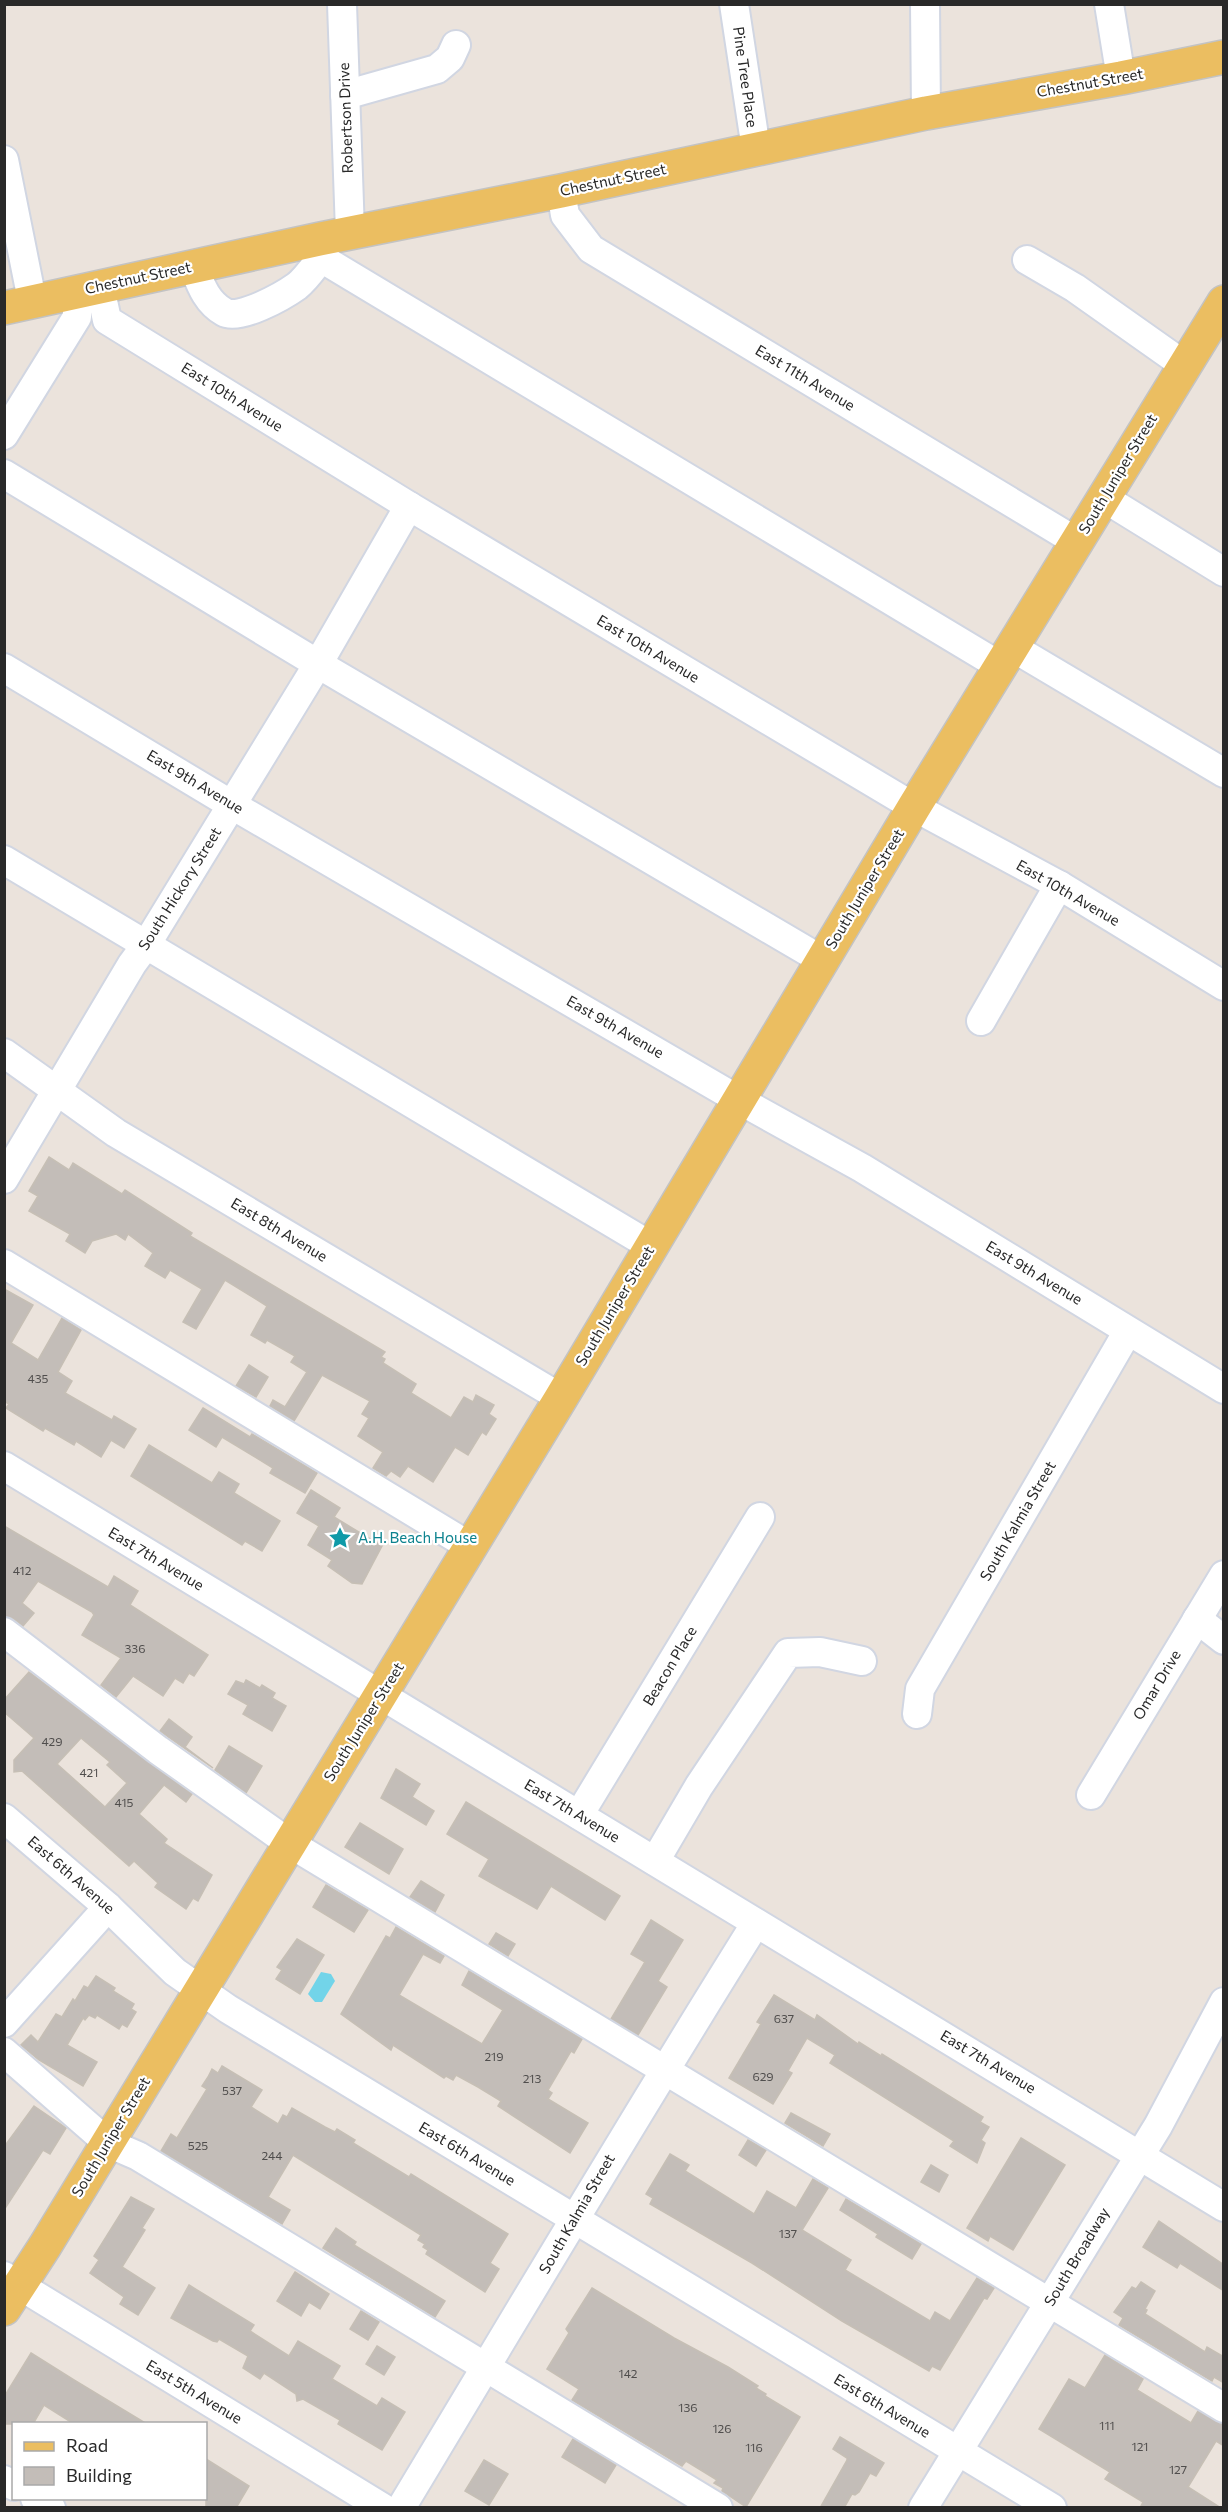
<svg xmlns="http://www.w3.org/2000/svg" width="1228" height="2512" viewBox="0 0 1228 2512" font-family="Commissioner,sans-serif">
  <rect width="100%" height="100%" fill="#ebe3dc"/>
  <path fill="#72d4e9" d="M321 1972 331 1974 335 1981 322 2002H315L308 1994Z"/>
  <g fill="#c3bdb8" stroke="#c6bfb5" stroke-width="1.5" fill-rule="evenodd">
    <path d="M49 1157 69 1170 73 1163 122 1194 125 1190 192 1233 190 1236 385 1352 381 1357 385 1359 383 1363 416 1384 411 1393 451 1418 464 1397 473 1402 476 1395 494 1405 489 1414 496 1419 486 1435 482 1432 468 1455 455 1447 433 1482 408 1466 400 1477 391 1471 386 1476 373 1468 383 1452 358 1436 369 1418 362 1414 370 1401 322 1375 294 1421 270 1406 273 1400 285 1407 307 1372 291 1362 295 1356 267 1340 265 1343 251 1335 267 1306 225 1280 196 1329 183 1322 202 1289 170 1270 165 1278 145 1266 153 1253 128 1234 125 1240 116 1234 92 1241 85 1253 66 1241 70 1234 29 1211 38 1196 29 1191Z"/>
    <path d="M4 1289 33 1305 11 1343 38 1360 62 1318 81 1330 58 1372 72 1381 65 1393 112 1420 114 1416 136 1429 124 1448 111 1440 101 1457 76 1441 74 1445 45 1428 43 1431 6 1408 9 1404 4 1401Z"/>
    <path d="M249 1365 268 1377 256 1397 236 1386Z"/>
    <path d="M203 1408 250 1437 252 1434 317 1473 305 1493 270 1473 273 1468 222 1437 216 1447 189 1430Z"/>
    <path d="M149 1445 212 1483 219 1472 239 1484 234 1493 280 1521 262 1551 245 1541 242 1545 131 1476Z"/>
    <path d="M311 1490 340 1508 334 1517 382 1546 362 1584 352 1583 328 1566 332 1560 308 1545 319 1526 297 1513Z"/>
    <path d="M4 1526 108 1587 114 1576 138 1591 130 1605 208 1655 194 1676 189 1673 183 1683 175 1678 163 1696 133 1676 116 1697 101 1685 121 1658 82 1635 94 1615 92 1612 38 1581 22 1603 34 1613 23 1626 14 1619 4 1616Z"/>
    <path d="M29 1672 192 1794 186 1802 164 1785 139 1814 167 1839 164 1843 212 1875 198 1901 193 1898 186 1909 155 1887 158 1883 134 1861 129 1866 22 1771 14 1772V1760L34 1738 4 1712V1700ZM81 1738 110 1762 107 1765 127 1783 105 1807 57 1764Z"/>
    <path d="M246 1680 260 1688 262 1685 275 1693 272 1698 286 1706 272 1731 243 1714 248 1705 228 1694 236 1681 244 1684Z"/>
    <path d="M169 1719 192 1737 185 1747 213 1768 160 1731Z"/>
    <path d="M229 1746 262 1766 246 1793 215 1770Z"/>
    <path d="M396 1769 420 1784 412 1797 434 1811 426 1825 381 1798Z"/>
    <path d="M466 1802 620 1896 605 1920 551 1886 537 1909 479 1876 489 1859 447 1834Z"/>
    <path d="M360 1823 403 1849 389 1874 345 1847Z"/>
    <path d="M421 1881 444 1895 435 1912 410 1897Z"/>
    <path d="M326 1885 368 1910 354 1932 313 1907Z"/>
    <path d="M651 1920 683 1940 658 1981 667 1987 638 2035 611 2019 645 1962 631 1954Z"/>
    <path d="M396 1927 444 1956 440 1963 423 1954 399 1995 482 2044 503 2010 462 1985 469 1971 582 2039 574 2053 571 2051 548 2090 552 2093 548 2099 588 2123 570 2153 498 2106 501 2101 478 2087 456 2075 453 2080 446 2076 444 2078 393 2045 391 2050 341 2014 386 1936 390 1938Z"/>
    <path d="M496 1933 515 1944 508 1956 489 1944Z"/>
    <path d="M297 1939 324 1955 300 1994 276 1979 282 1970 277 1967Z"/>
    <path d="M96 1976 115 1988 113 1991 134 2004 131 2009 136 2012 127 2027 122 2024 119 2029 97 2015 95 2018 89 2015 85 2020 83 2018 67 2045 97 2062 83 2086 39 2060 21 2045 31 2035 38 2042 56 2014 62 2017 73 1999 75 2001 84 1986 88 1988Z"/>
    <path d="M774 1995 815 2020 817 2015 858 2044 859 2042 881 2056 882 2054 983 2117 980 2122 989 2127 981 2140 985 2143 977 2163 950 2146 954 2141 830 2063 835 2055 807 2038 788 2071 792 2073 773 2104 729 2078 761 2024 757 2022Z"/>
    <path d="M222 2066 262 2090 251 2107 278 2124 283 2115 287 2117 292 2108 325 2127 335 2132 337 2129 355 2140 353 2143 409 2177 411 2174 508 2234 490 2263 499 2269 485 2292 426 2254 428 2250 423 2247 425 2244 418 2240 421 2235 293 2155 268 2197 290 2210 282 2224 161 2151 171 2134 177 2138 207 2089 202 2086 208 2077 212 2069 218 2073Z"/>
    <path d="M34 2106 66 2128 50 2154 43 2150 4 2210V2147Z"/>
    <path d="M791 2113 830 2134 823 2146 785 2123Z"/>
    <path d="M1021 2138 1065 2165 1013 2250 990 2236 988 2241 967 2228Z"/>
    <path d="M748 2140 766 2150 756 2166 739 2155Z"/>
    <path d="M670 2154 689 2165 685 2171 754 2214 767 2191 796 2208 813 2179 828 2188 802 2230 851 2260 845 2270 930 2321 935 2312 950 2321 977 2278 994 2288 987 2299 984 2298 940 2370 932 2366 929 2371 842 2321 752 2263 650 2204 653 2198 646 2194Z"/>
    <path d="M931 2165 948 2175 939 2192 921 2182Z"/>
    <path d="M131 2197 154 2209 142 2228 145 2230 122 2267 155 2288 138 2315 120 2304 124 2297 90 2273 99 2260 94 2256Z"/>
    <path d="M846 2199 921 2244 912 2259 876 2237 878 2234 840 2210Z"/>
    <path d="M1159 2221 1224 2265V2291L1180 2263 1177 2268 1143 2247Z"/>
    <path d="M336 2228 356 2242 354 2245 445 2301 435 2317 323 2248Z"/>
    <path d="M295 2272 329 2294 320 2309 309 2302 301 2316 277 2301Z"/>
    <path d="M1141 2282 1155 2291 1145 2309 1147 2310 1145 2314 1205 2352 1207 2347 1224 2357V2383L1214 2377 1212 2381 1119 2325 1123 2318 1114 2312 1132 2287 1136 2289Z"/>
    <path d="M189 2285 254 2325 250 2331 289 2356 298 2341 340 2366 332 2379 377 2406 382 2398 405 2412 382 2450 338 2424 340 2420 303 2399 297 2401 296 2394 264 2373 260 2379 243 2368 248 2356 219 2339 217 2342 213 2341 171 2318Z"/>
    <path d="M592 2288 674 2338 728 2367 758 2386 756 2388 766 2394 765 2396 800 2417 746 2507 722 2491 723 2488 714 2483 717 2480 704 2472 686 2461 682 2466 572 2400 579 2389 547 2369 569 2333 566 2329Z"/>
    <path d="M361 2311 379 2322 368 2340 350 2329Z"/>
    <path d="M377 2346 395 2357 384 2375 366 2364Z"/>
    <path d="M31 2353 74 2380 147 2424H74L44 2405 33 2424H4V2397Z"/>
    <path d="M1105 2355 1143 2379 1137 2390 1191 2423 1198 2411 1224 2424V2446L1216 2441 1188 2487 1221 2508H1140L1143 2502 1105 2479 1110 2472 1039 2429 1069 2379 1085 2388Z"/>
    <path d="M840 2437 884 2463 876 2476 870 2473 859 2492 855 2495 852 2494 844 2508H820L847 2460V2458L833 2449Z"/>
    <path d="M573 2439 616 2465 605 2483 562 2457Z"/>
    <path d="M206 2459 249 2486 236 2508H206Z"/>
    <path d="M484 2460 508 2474 489 2505 465 2491Z"/>
  </g>
  <g fill="none" stroke-linecap="round" stroke-linejoin="round">
    <g stroke="#d1d6e2" stroke-width="32">
      <g id="minor">
        <path d="M342 4 350 232"/>
        <path d="M734 4 756 149"/>
        <path d="M925 4 926 113"/>
        <path d="M1109 4 1121 78"/>
        <path d="M345 95 437 69 450 58 456 45"/>
        <path d="M4 160 32 300"/>
        <path d="M561 191 565 215 591 249 1077 542"/>
        <path d="M321 258 1000 666"/>
        <path d="M1027 260 1075 288 1184 365"/>
        <path d="M193 266C200 283 206 302 224 312 239 321 283 296 297 286 306 279 314 267 321 258L320 241"/>
        <path d="M100 287 107 320 409 506 914 807 1059 885 1224 986"/>
        <path d="M4 435 77 317V291"/>
        <path d="M4 474 318 664 822 960"/>
        <path d="M1104 498 1224 572"/>
        <path d="M1012 647 1224 773"/>
        <path d="M4 668 232 805 739 1100 862 1168 1224 1389"/>
        <path d="M4 860 651 1246"/>
        <path d="M981 1021 1059 885"/>
        <path d="M4 1053 116 1133 561 1398"/>
        <path d="M4 1179 132 964 146 945 318 664 409 506"/>
        <path d="M4 1264 471 1547"/>
        <path d="M4 1466 1224 2207"/>
        <path d="M1197 1619 1224 1640"/>
        <path d="M4 1632 158 1750 289 1843 1224 2408"/>
        <path d="M917 1714 920 1689 1128 1331"/>
        <path d="M1091 1795 1224 1575"/>
        <path d="M579 1815 760 1517"/>
        <path d="M4 1818 108 1907 175 1972 228 2009 1052 2508"/>
        <path d="M655 1861 699 1786 788 1653 820 1652 862 1661"/>
        <path d="M4 2023 108 1907"/>
        <path d="M4 2052 108 2143 138 2156 718 2508"/>
        <path d="M4 2276 383 2508"/>
        <path d="M4 2480 14 2486"/>
        <path d="M35 2498 51 2508"/>
        <path d="M401 2508C519 2312 635 2116 756 1923"/>
        <path d="M923 2508 1158 2126 1224 2002"/>
      </g>
    </g>
    <g stroke="#c3c3c3" stroke-width="36">
      <g id="major">
        <path d="M4 308 320 239 561 191 926 113 1121 78 1224 57"/>
        <path d="M4 2309 45 2246 561 1398 914 807 1224 302"/>
      </g>
    </g>
    <use href="#minor" stroke="#fff" stroke-width="28"/>
    <use href="#major" stroke="#ebbe61" stroke-width="33"/>
  </g>
  <defs>
    <g id="sight-bare" transform="scale(1.8)"><path d="M0-6L1.8-2.2L6-1.7L2.9 1.2L3.7 5.4L0 3.3L-3.7 5.4L-2.9 1.2L-6-1.7L-1.8-2.2Z" fill="#0f9aa8" stroke="#fff" stroke-width="2.5" paint-order="stroke"/></g>
  </defs>
  <g fill-rule="evenodd">
    <use href="#sight-bare" x="340" y="1538"/>
  </g>
  <g text-anchor="middle" stroke-width="4.5" stroke-linejoin="round" paint-order="stroke">
    <g font-size="12" fill="#504e4d">
      <text x="38" y="1383">435</text>
      <text x="22" y="1575">412</text>
      <text x="135" y="1653">336</text>
      <text x="52" y="1746">429</text>
      <text x="89" y="1777">421</text>
      <text x="124" y="1807">415</text>
      <text x="784" y="2023">637</text>
      <text x="494" y="2061">219</text>
      <text x="763" y="2081">629</text>
      <text x="532" y="2083">213</text>
      <text x="232" y="2095">537</text>
      <text x="198" y="2150">525</text>
      <text x="272" y="2160">244</text>
      <text x="788" y="2238">137</text>
      <text x="628" y="2378">142</text>
      <text x="688" y="2412">136</text>
      <text x="1107" y="2430">111</text>
      <text x="722" y="2433">126</text>
      <text x="1140" y="2451">121</text>
      <text x="754" y="2452">116</text>
      <text x="1178" y="2474">127</text>
    </g>
    <g font-size="15" fill="#292929" stroke="#fff">
      <text transform="translate(745 77) rotate(82)" y="5">Pine Tree Place</text>
      <text transform="translate(1090 83) rotate(-10)" y="5">Chestnut Street</text>
      <text transform="translate(346 118) rotate(-92)" y="5">Robertson Drive</text>
      <text transform="translate(613 180) rotate(-12)" y="5">Chestnut Street</text>
      <text transform="translate(138 278) rotate(-12)" y="5">Chestnut Street</text>
      <text transform="translate(805 378) rotate(31)" y="5">East 11th Avenue</text>
      <text transform="translate(232 397) rotate(32)" y="5">East 10th Avenue</text>
      <text transform="translate(1118 474) rotate(-59)" y="5">South Juniper Street</text>
      <text transform="translate(648 649) rotate(31)" y="5">East 10th Avenue</text>
      <text transform="translate(195 782) rotate(31)" y="5">East 9th Avenue</text>
      <text transform="translate(180 889) rotate(-58)" y="5">South Hickory Street</text>
      <text transform="translate(865 889) rotate(-59)" y="5">South Juniper Street</text>
      <text transform="translate(1068 893) rotate(30)" y="5">East 10th Avenue</text>
      <text transform="translate(615 1027) rotate(30)" y="5">East 9th Avenue</text>
      <text transform="translate(279 1230) rotate(31)" y="5">East 8th Avenue</text>
      <text transform="translate(1034 1273) rotate(31)" y="5">East 9th Avenue</text>
      <text transform="translate(615 1306) rotate(-59)" y="5">South Juniper Street</text>
      <text transform="translate(1018 1521) rotate(-60)" y="5">South Kalmia Street</text>
      <text transform="translate(156 1559) rotate(31)" y="5">East 7th Avenue</text>
      <text transform="translate(670 1666) rotate(-59)" y="5">Beacon Place</text>
      <text transform="translate(1157 1685) rotate(-59)" y="5">Omar Drive</text>
      <text transform="translate(364 1722) rotate(-58)" y="5">South Juniper Street</text>
      <text transform="translate(572 1811) rotate(31)" y="5">East 7th Avenue</text>
      <text transform="translate(71 1875) rotate(41)" y="5">East 6th Avenue</text>
      <text transform="translate(988 2062) rotate(31)" y="5">East 7th Avenue</text>
      <text transform="translate(111 2137) rotate(-59)" y="5">South Juniper Street</text>
      <text transform="translate(467 2154) rotate(31)" y="5">East 6th Avenue</text>
      <text transform="translate(577 2214) rotate(-60)" y="5">South Kalmia Street</text>
      <text transform="translate(1077 2257) rotate(-59)" y="5">South Broadway</text>
      <text transform="translate(194 2392) rotate(31)" y="5">East 5th Avenue</text>
      <text transform="translate(882 2406) rotate(31)" y="5">East 6th Avenue</text>
    </g>
    <g font-size="15" fill="#0d838f" stroke="#fff" text-anchor="start">
      <text x="358" y="1543">A.H. Beach House</text>
    </g>
  </g>
  <rect width="1228" height="2512" fill="none" stroke="#292929" stroke-width="12"/>
  <rect x="12" y="2422" width="195" height="78" fill="#ffffff" stroke="#a9a9a9" stroke-width="1.5"/>
  <rect x="24" y="2442" width="30" height="9" fill="#ebbe61" stroke="#a9a9a9" stroke-width="1.5"/>
  <text x="66" y="2452" font-size="18" fill="#292929">Road</text>
  <rect x="24" y="2467" width="30" height="18" fill="#c3bdb8" stroke="#a9a9a9" stroke-width="1.5"/>
  <text x="66" y="2482" font-size="18" fill="#292929">Building</text>
</svg>
